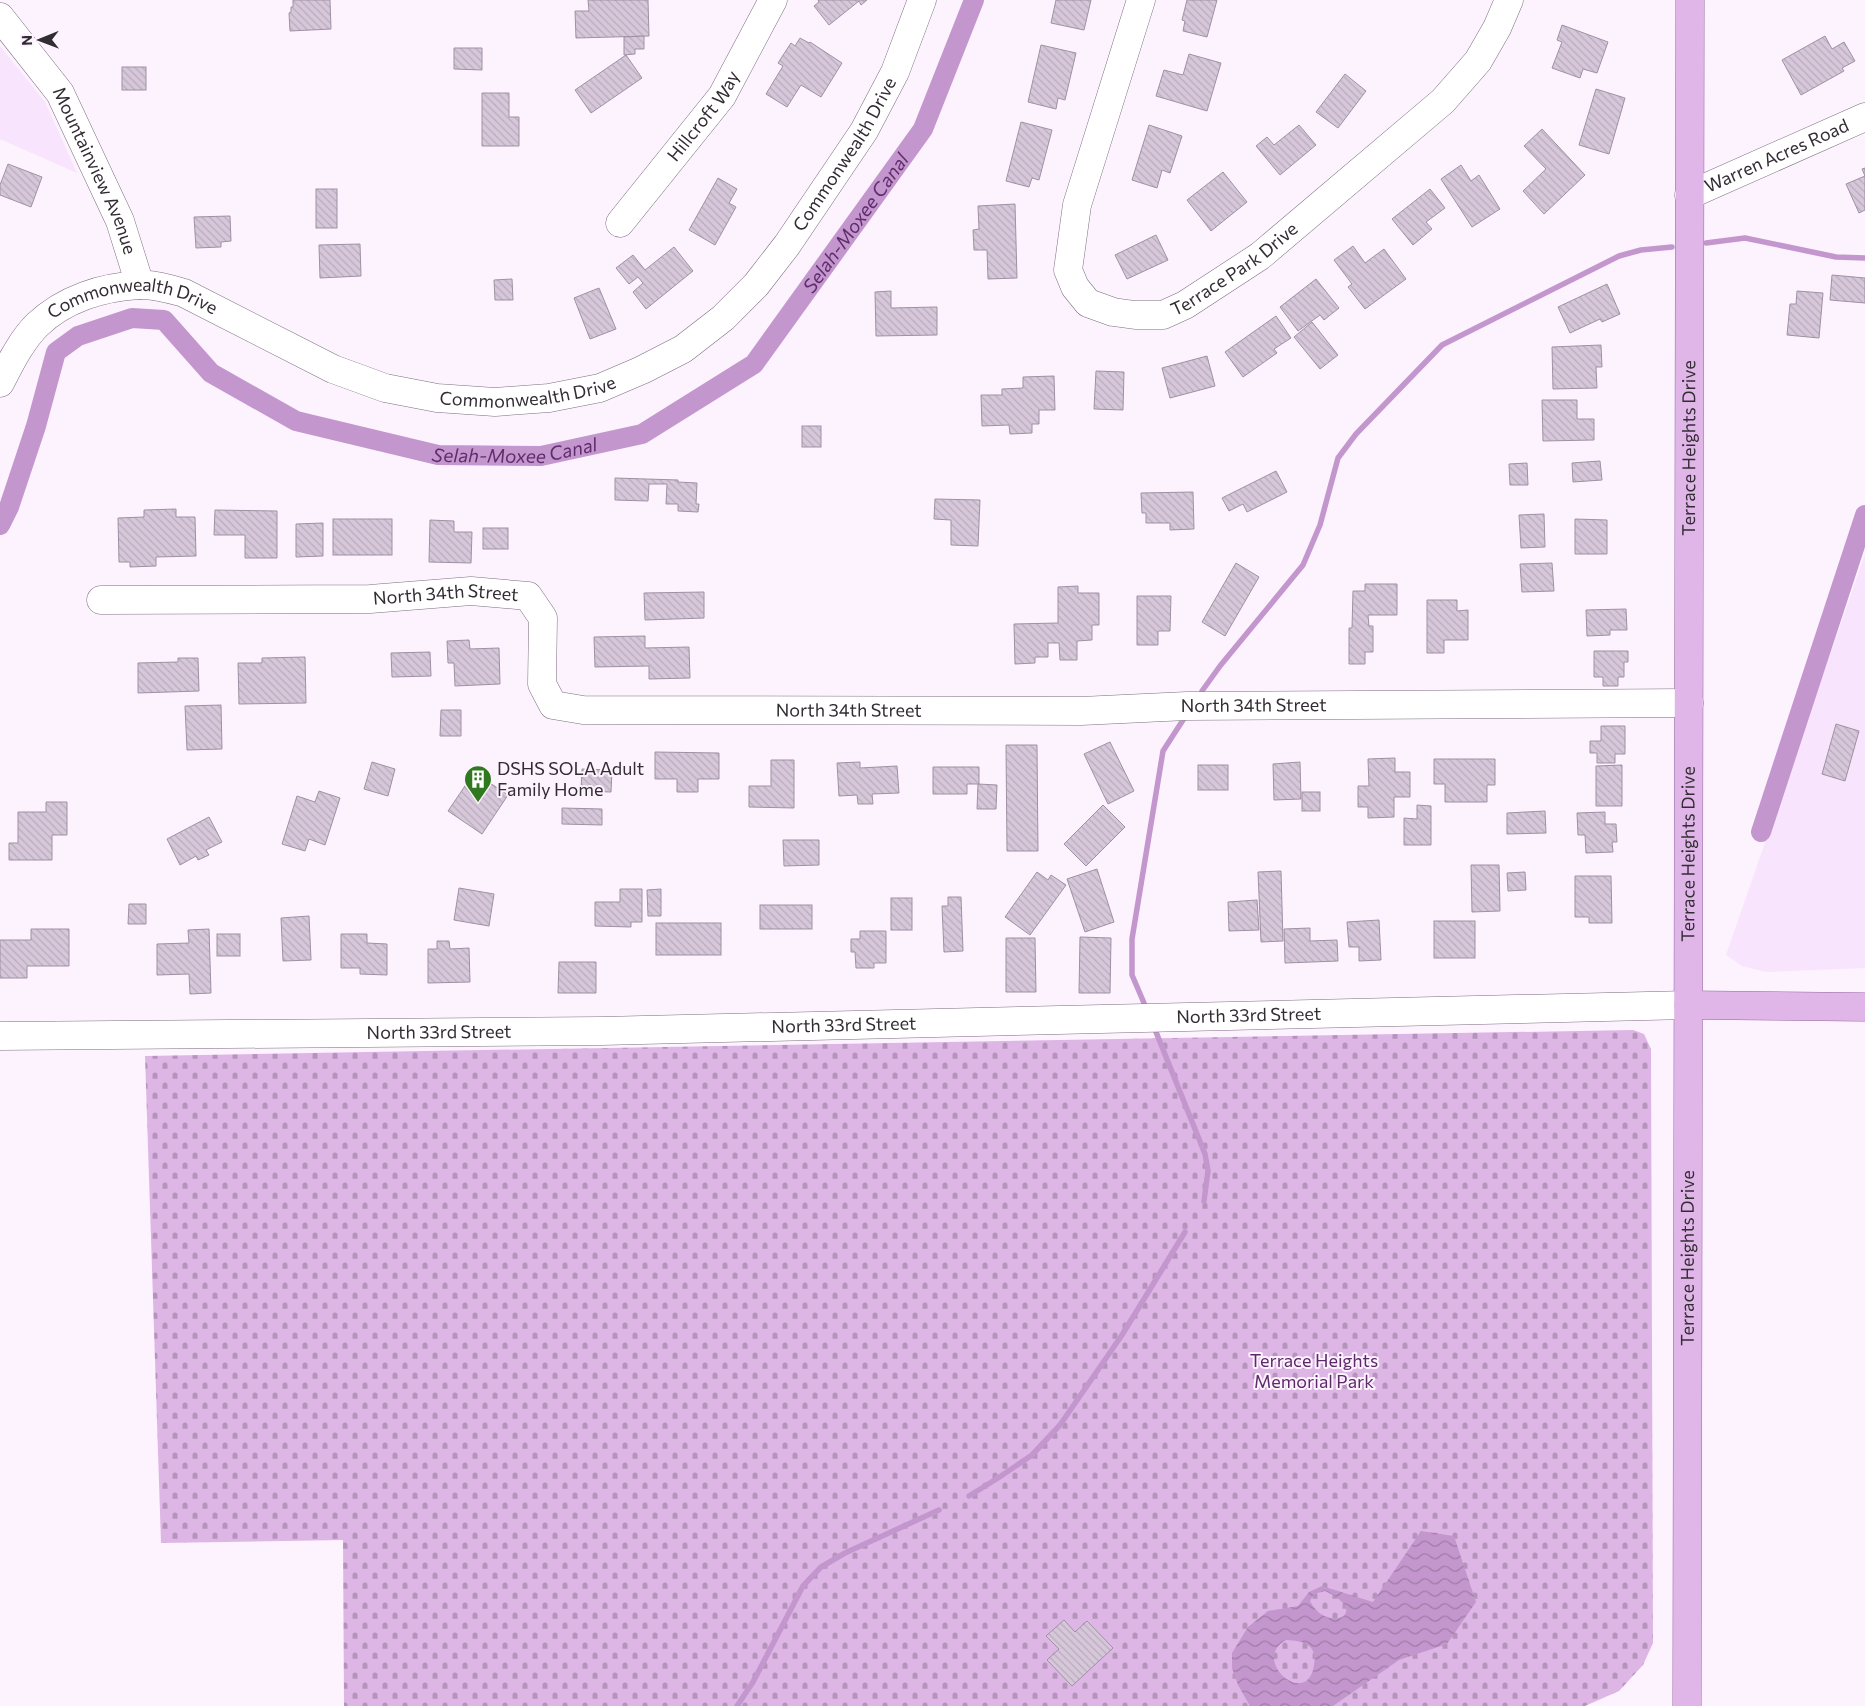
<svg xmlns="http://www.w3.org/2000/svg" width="1865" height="1706" viewBox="0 0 1865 1706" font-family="Commissioner,sans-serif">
  <defs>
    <pattern id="cemetery-stones" width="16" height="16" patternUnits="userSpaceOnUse" patternTransform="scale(1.25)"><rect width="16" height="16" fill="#deb6e6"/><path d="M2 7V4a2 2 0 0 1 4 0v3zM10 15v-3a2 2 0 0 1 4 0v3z" fill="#b594bb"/></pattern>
    <pattern id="water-waves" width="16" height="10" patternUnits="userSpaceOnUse" patternTransform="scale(1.25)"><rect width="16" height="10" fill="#c397cd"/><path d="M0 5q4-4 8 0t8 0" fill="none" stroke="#9f7ba7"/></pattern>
    <pattern id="building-back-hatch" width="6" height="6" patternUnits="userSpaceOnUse" patternTransform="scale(1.25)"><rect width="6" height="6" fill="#d7c7da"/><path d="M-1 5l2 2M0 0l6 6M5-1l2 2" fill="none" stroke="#b9abbc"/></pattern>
  </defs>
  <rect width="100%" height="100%" fill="#fdf3ff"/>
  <g fill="#f8e4fd">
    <path d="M0 46 45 102 77 173 0 139Z"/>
    <path d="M1865 554V968L1766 972 1742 966 1726 955Z"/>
  </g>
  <path fill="url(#cemetery-stones)" d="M1633 1030 1644 1034 1651 1049 1653 1643 1643 1665 1619 1691 1585 1706H344L343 1540 161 1543 145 1056Z"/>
  <path fill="url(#water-waves)" fill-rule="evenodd" d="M1421 1531 1454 1536 1476 1602 1447 1644 1399 1660 1333 1706H1250L1238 1685 1232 1668V1653L1248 1627 1268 1611 1298 1606 1309 1592 1322 1586 1373 1602ZM1325 1591C1373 1613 1327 1635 1310 1601L1314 1594ZM1286 1640C1307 1641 1319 1646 1313 1670 1303 1706 1251 1659 1286 1640Z"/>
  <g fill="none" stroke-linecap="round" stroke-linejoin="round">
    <g stroke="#c397cd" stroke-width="5.5">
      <path d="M1706 243 1745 238 1836 257 1865 258"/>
      <path d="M1202 691 1220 666 1303 565 1320 525 1338 458 1356 434 1442 345 1619 256 1641 250 1672 247"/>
      <path d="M1144 1003 1132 975V939L1163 751 1183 720"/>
      <path d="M1156 1032 1205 1154 1208 1171 1204 1201"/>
      <path d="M969 1496 998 1478 1032 1455 1060 1425 1122 1335 1185 1232"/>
      <path d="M737 1706 753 1682 803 1586 821 1567 845 1553 939 1510"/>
    </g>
    <g stroke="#c397cd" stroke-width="20">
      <path id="s1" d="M0 525 9 507 36 426 56 352 78 336 132 318 164 320 211 373 296 421 438 455 541 456 642 434 754 364 923 129 974 0"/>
      <path d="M1761 832 1865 515"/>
    </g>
  </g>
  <g fill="url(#building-back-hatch)" stroke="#9f91a3">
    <path d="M293 0H330L331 29 290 31 289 13 291 12V7H293Z"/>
    <path d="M588 0H648L649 36 576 38 575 11H589Z"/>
    <path d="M818 0H867L861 5 859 1 829 25 814 6 819 2Z"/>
    <path d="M1056 0H1091L1084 30 1051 23Z"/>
    <path d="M1187 0H1217L1207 37 1183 31 1185 21 1182 20Z"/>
    <path d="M1562 25 1608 42 1597 73 1583 69 1580 78 1552 68 1562 42 1557 40Z"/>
    <path d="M644 36V49H635V54L624 55V37Z"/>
    <path d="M1825 36 1832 49 1844 42 1855 61 1842 68 1844 71 1801 95 1782 60Z"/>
    <path d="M800 38 809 43 810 42 842 63 821 97 801 85 787 107 766 94 783 66 778 63 791 43 795 46Z"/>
    <path d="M1041 45 1076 53 1065 100 1058 98 1056 109 1028 102Z"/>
    <path d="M454 48H482V70L454 69Z"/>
    <path d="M1189 54 1221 63 1207 111 1156 96 1164 70 1183 75Z"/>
    <path d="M626 55 642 78 591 113 575 90Z"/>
    <rect x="122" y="67" width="24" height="23"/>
    <path d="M1345 74 1366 91 1338 128 1316 112Z"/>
    <path d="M1596 89 1625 98 1609 154 1579 145Z"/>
    <path d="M482 93H509V117H519V146H482Z"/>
    <path d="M1021 122 1052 130 1039 180 1032 178 1029 187 1006 181Z"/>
    <path d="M1149 125 1182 136 1170 173 1162 170 1157 188 1132 180Z"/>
    <path d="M1299 125 1316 145 1280 175 1256 146 1267 137 1274 145Z"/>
    <path d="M1542 129 1585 175 1544 214 1523 191 1546 169 1524 146Z"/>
    <path d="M8 164 42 177 31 207 0 195V185Z"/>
    <path d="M1461 165 1471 181 1479 175 1500 209 1472 227 1441 179Z"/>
    <path d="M1865 168V210L1859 213 1846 184 1865 176 1862 169Z"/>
    <path d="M1223 172 1247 202 1211 231 1187 200Z"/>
    <path d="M718 178 737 189 729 203 736 207 715 245 689 230Z"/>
    <rect x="316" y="189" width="21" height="39"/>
    <path d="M1430 189 1445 208 1426 222 1432 229 1413 245 1392 219Z"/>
    <path d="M1015 204 1017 278 988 279 987 250H974L973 230 979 229 978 206Z"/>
    <path d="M230 216 231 241 221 242V247L196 248 194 217Z"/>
    <path d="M1156 235 1168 260 1127 279 1115 255Z"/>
    <path d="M360 244 361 276 320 278 319 245Z"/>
    <path d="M1353 246 1365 263 1384 249 1406 279 1365 309 1348 287 1352 284 1334 260Z"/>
    <path d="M674 247 693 271 646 309 633 292 643 283 638 277 629 284 616 268 633 255 645 270Z"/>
    <path d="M1832 275 1865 278V303L1830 300Z"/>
    <path d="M512 279 513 300H495L494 280Z"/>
    <path d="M1316 279 1339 308 1324 320 1320 315 1298 331 1280 307Z"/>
    <path d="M1607 284 1620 314 1602 322 1600 319 1570 333 1558 307Z"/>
    <path d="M599 288 616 329 590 339 574 298Z"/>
    <path d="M891 291V308L937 307V335L876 336 875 292Z"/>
    <path d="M1797 291 1823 293 1819 338 1787 335 1790 304H1796Z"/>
    <path d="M1276 316 1291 338 1274 349 1277 353 1243 377 1225 352Z"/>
    <path d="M1312 322 1338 355 1320 369 1294 337Z"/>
    <path d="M1601 345 1602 367H1596L1597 388 1553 389 1552 347Z"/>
    <path d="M1207 356 1215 386 1170 398 1162 368Z"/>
    <path d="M1096 371 1124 372 1123 410 1094 409Z"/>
    <path d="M1054 376 1055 410H1039V424H1032V433L1010 434 1009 425 982 426 981 395H1002V389L1023 388V377Z"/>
    <path d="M1542 400H1577V419H1594V440L1543 441Z"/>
    <rect x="802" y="426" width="19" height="21"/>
    <path d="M1600 461 1602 480 1573 482 1572 463Z"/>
    <path d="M1527 463 1528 485H1510L1509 464Z"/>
    <path d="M1276 471 1287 492 1247 512 1243 504 1229 511 1222 498Z"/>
    <path d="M615 478 678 480V482L697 483 696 504H699L698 512 678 511V504H666L667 484H649L648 501 615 500Z"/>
    <path d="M1193 492 1194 529 1170 530V523H1146V513H1142L1141 493Z"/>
    <path d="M935 499 980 500 978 546 951 545V520L934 519Z"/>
    <path d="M176 509V517H195L196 556 156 557V566L130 567V562H119L118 518 144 517V510Z"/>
    <path d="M215 510 277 511V558H245V535H214Z"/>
    <path d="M1544 514 1545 547 1521 548 1519 515Z"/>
    <rect x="333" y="519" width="59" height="36"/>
    <path d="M1575 519 1607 520V554H1575Z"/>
    <path d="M430 520 454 521V532H472L471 563 429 562Z"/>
    <path d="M323 523V556L296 557V524Z"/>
    <rect x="483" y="528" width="25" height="21"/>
    <path d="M1236 563 1259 577 1225 636 1202 622Z"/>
    <path d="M1552 563 1554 591 1522 592 1520 564Z"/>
    <path d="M1365 584H1397V615H1368L1369 626H1373V652H1365V664H1349V628H1352L1353 591H1365Z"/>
    <path d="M1078 586V593H1099V625H1092V640L1077 641V660H1060L1059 643H1048V657H1035V663L1015 664 1014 624 1058 623V587Z"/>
    <path d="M704 592V618L645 620 644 593Z"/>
    <path d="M1137 596H1171L1170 631H1158V645H1137Z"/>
    <path d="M1427 600H1457V611L1468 610V640H1444V653H1427Z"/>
    <path d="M1626 609 1627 630H1610V635L1587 636 1586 610Z"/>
    <path d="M645 636V648L689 647 690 678 649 679V666L595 667 594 637Z"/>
    <path d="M469 640 470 649 499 648 500 684 455 686 454 663H448L447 641Z"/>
    <path d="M1594 651H1628V662H1624V677H1618V686H1603V677H1594Z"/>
    <path d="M430 652 431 676 392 677 391 653Z"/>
    <path d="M305 657 306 703 239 704 238 663H262V658Z"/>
    <path d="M178 658H198L199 691 138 693V663L178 662Z"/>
    <path d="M221 705 222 749 187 750 185 706Z"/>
    <path d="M441 710H461V736H440Z"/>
    <path d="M1836 724 1859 731 1845 781 1822 774Z"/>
    <path d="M1601 726H1625V754H1615V763H1597V753H1590V741H1601Z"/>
    <path d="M1110 742 1134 791 1108 804 1084 754Z"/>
    <path d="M1006 745H1037L1038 851H1007Z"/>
    <path d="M655 752 719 753V779H698V792H677V779H655Z"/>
    <path d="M1395 758V772H1410V797H1394V817L1368 818V807H1358V786H1369L1368 759Z"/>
    <path d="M1434 759H1495V785H1487V802H1445V784H1434Z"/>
    <path d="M771 760H794V808L749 807V786H771Z"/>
    <path d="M372 762 395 769 388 796 364 789Z"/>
    <path d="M860 762V768L897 766 899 793 872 794 873 804H858L857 795 839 796 837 763Z"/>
    <path d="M1300 762 1301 799 1274 800 1273 764Z"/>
    <rect x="1198" y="765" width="30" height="25"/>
    <path d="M1622 765V806H1596V766Z"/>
    <path d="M933 767H979V784H967V794H933Z"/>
    <path d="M582 769 612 770 611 792 581 791Z"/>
    <path d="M467 783 483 794 490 783 508 795 482 834 448 811Z"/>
    <path d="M978 784 997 785 996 809H977Z"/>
    <path d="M319 791 340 798 325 845 309 839 305 851 282 844 297 796 315 802Z"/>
    <rect x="1302" y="792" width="18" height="19"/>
    <path d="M46 802H67V835H52V860H9V843H18V812H46Z"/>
    <path d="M1103 805 1125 827 1086 866 1064 844Z"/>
    <path d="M1417 805 1431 806V845H1404V818L1417 819Z"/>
    <path d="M562 808 602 809V825L562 824Z"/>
    <path d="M1545 811 1546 833 1507 834V813Z"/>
    <path d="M1605 812V824H1616L1617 842H1612L1613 852 1586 853 1585 835H1578L1577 813Z"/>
    <path d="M209 817 222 842 206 850 209 855 198 860 196 856 180 865 167 839Z"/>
    <path d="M783 840H819V865L784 866Z"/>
    <path d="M1471 865H1499L1500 911 1472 912Z"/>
    <path d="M1097 869 1114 922 1085 932 1067 879Z"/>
    <path d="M1281 871 1283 941 1261 942 1258 872Z"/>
    <path d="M1037 872 1048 880 1051 875 1066 885 1030 935 1005 917Z"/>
    <path d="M1525 872 1526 890 1508 891 1507 873Z"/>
    <path d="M1575 876H1611L1612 923H1589V917H1575Z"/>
    <path d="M459 888 494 894 489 926 454 920Z"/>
    <path d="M620 889H642V922H631V927L595 926V902H620Z"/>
    <path d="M661 889V916H648L647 890Z"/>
    <path d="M948 897H961L963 951 944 952 942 906H948Z"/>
    <rect x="891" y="898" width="21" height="32"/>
    <path d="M1257 900 1259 930 1229 931 1228 902Z"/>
    <path d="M129 904H146V924H128Z"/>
    <rect x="760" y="905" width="52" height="24"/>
    <path d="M309 916 311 960 283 961 281 918Z"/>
    <path d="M1379 920 1381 960 1359 961V947H1349L1347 922Z"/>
    <rect x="1434" y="921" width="41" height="37"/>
    <rect x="656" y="923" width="65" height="32"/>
    <path d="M1310 928V941L1337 940 1338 961 1285 963 1284 929Z"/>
    <path d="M31 929H69V966H27V978H0V940H31Z"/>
    <path d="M209 929 211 993 190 994 189 974 157 975V944L189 943 188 930Z"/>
    <path d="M860 931H886V963H874V968H856L855 952H851V939H860Z"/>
    <rect x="217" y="934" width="23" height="22"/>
    <path d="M341 934H367V943L387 944V975L360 974V968H341Z"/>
    <path d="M1080 937 1111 938 1110 993H1079Z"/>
    <path d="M1006 938H1035L1036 992H1006Z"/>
    <path d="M437 941H449L450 949 469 948 470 982 428 983V949H437Z"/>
    <path d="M559 962H596V993H558Z"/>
    <path d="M1064 1620 1075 1632 1087 1621 1113 1648 1072 1686 1047 1660 1059 1649 1046 1636Z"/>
  </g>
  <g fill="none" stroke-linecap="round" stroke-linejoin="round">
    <g stroke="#7c6e7f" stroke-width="29">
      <g id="minor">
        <path id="s2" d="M1141 0 1077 205 1068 270 1075 287 1088 303 1113 312 1135 315H1163L1185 305 1260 256 1443 101 1478 61 1497 28 1509 0"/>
        <path id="s3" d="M0 17 60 93 120 221 140 285"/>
        <path id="s4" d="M1689 195 1865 117"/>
        <path id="s5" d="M620 223 722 96 773 0"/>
        <path id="s6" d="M0 383C10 364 21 341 37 325 64 299 102 287 139 285 154 284 170 289 184 293L333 369 385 388 437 398 495 402 549 398 600 388 642 370 683 349 723 318 756 285 787 245 864 131 895 72 922 0"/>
        <path id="s7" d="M101 600 370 599 471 591 528 596 543 618 542 684 553 705 583 710 1081 711 1187 706 1689 703"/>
        <path id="s8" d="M0 1036 602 1031 1688 1005"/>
      </g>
    </g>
    <g stroke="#9666a0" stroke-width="29">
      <g id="major">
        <path d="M1688 1005 1865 1007"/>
        <path id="s9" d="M1687 1706 1690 0"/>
      </g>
    </g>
    <use href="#minor" stroke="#fff" stroke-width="28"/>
    <use href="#major" stroke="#e0b6e9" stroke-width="28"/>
  </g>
  <defs>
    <g id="building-pin" transform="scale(1.4375)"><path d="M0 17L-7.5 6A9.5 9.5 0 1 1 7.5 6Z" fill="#30791e" stroke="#fdf3ff"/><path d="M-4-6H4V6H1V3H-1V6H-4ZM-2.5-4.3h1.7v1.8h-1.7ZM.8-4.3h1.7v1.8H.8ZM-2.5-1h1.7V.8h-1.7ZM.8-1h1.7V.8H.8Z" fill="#fff"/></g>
  </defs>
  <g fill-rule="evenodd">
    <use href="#building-pin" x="478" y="779"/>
  </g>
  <g text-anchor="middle" stroke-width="4" stroke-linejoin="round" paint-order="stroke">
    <g font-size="18" fill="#322c33" stroke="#fdf3ff">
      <text dy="6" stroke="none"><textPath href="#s5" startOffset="136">Hillcroft Way</textPath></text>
      <text dy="6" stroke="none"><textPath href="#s6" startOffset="1014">Commonwealth Drive</textPath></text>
      <text dy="6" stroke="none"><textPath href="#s4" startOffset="96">Warren Acres Road</textPath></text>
      <text dy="6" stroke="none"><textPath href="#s3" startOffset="182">Mountainview Avenue</textPath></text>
      <text dy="6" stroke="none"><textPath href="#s2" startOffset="481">Terrace Park Drive</textPath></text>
      <text dy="6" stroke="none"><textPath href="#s6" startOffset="174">Commonwealth Drive</textPath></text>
      <text dy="6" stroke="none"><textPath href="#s6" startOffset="594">Commonwealth Drive</textPath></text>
      <text dy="6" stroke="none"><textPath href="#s9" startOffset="1258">Terrace Heights Drive</textPath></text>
      <text dy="6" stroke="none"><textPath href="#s7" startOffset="345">North 34th Street</textPath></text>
      <text dy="6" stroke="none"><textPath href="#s7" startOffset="1245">North 34th Street</textPath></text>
      <text dy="6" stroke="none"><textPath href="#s7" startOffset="840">North 34th Street</textPath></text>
      <text dy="6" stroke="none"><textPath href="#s9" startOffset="852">Terrace Heights Drive</textPath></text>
      <text dy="6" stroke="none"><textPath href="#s8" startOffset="1249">North 33rd Street</textPath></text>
      <text dy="6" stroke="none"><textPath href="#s8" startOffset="844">North 33rd Street</textPath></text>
      <text dy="6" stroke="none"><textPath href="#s8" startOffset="439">North 33rd Street</textPath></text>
      <text dy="6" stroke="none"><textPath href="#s9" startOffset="448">Terrace Heights Drive</textPath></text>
    </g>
    <g font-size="18" fill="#322c33" stroke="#fdf3ff" text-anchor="start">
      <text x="497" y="775">DSHS SOLA Adult<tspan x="497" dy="21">Family Home</tspan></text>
    </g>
    <g font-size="18" fill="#5e296a" stroke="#fdf3ff">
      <text x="1314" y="1367">Terrace Heights<tspan x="1314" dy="21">Memorial Park</tspan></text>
    </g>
    <g font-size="19" font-style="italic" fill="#612c6d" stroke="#fdf3ff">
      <text dy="7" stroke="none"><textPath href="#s1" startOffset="1125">Selah-Moxee Canal</textPath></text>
      <text dy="7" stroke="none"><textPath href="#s1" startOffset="690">Selah-Moxee Canal</textPath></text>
    </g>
  </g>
  <g transform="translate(40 40) rotate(269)" stroke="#fdf3ff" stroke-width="4" paint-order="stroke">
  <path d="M0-4L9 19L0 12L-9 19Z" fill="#322c33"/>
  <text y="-8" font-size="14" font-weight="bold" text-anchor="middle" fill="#322c33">N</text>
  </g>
</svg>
